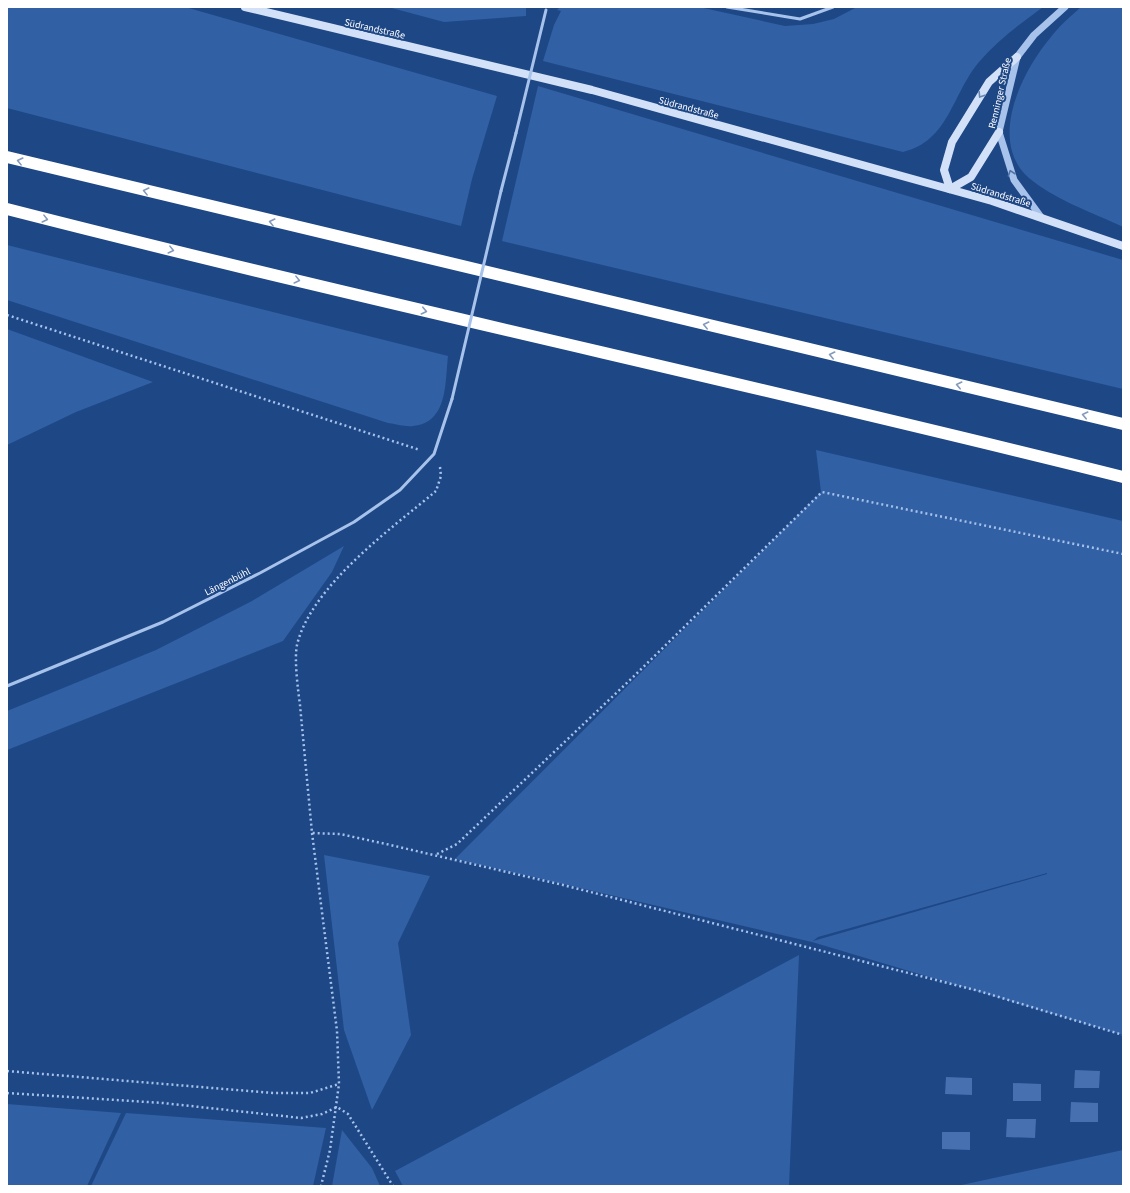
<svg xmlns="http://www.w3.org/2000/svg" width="1130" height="1193" viewBox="0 0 1130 1193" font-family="'Source Sans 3',sans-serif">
  <rect width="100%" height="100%" fill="#1e4786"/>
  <g fill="#3160a4" fill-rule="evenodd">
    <path d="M7 7H185L497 96 472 179 461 226 7 108Z"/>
    <path d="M388 7H526V16L444 22Z"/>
    <path d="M560 7H699L785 26 813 24 834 19 857 7H1043C1020 24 998 40 979 62 952 94 949 141 903 152L543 61 554 25 561 11 557 10Z"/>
    <path d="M1081 7H1123V227C1094 213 1053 199 1029 178 987 141 1022 71 1051 37 1059 26 1071 16 1081 7Z"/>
    <path d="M538 86 1123 260V389L502 241Z"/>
    <path d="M7 245 448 356C445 383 448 423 413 426 405 427 396 424 388 423L7 300Z"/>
    <path d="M7 329 153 382 76 412 7 445Z"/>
    <path d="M816 450 1123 521V1035L812 942 455 859 821 492ZM1047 873V874L813 941 818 937Z"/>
    <path d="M344 546 332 572 283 641 7 750V711L156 650 252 601Z"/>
    <path d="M324 855 430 876 398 943 411 1035 372 1110 344 1030Z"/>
    <path d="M799 955 789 1186H403L395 1171Z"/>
    <path d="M7 1104 121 1113 87 1186H7Z"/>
    <path d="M126 1113 326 1128 313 1186H91Z"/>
    <path d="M342 1130 372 1168 380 1186H332Z"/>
    <path d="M1123 1150V1186H957Z"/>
  </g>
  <g fill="#4670af">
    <path d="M1075 1070 1100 1071 1099 1088H1074Z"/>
    <path d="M946 1077 972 1078V1095L945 1094Z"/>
    <path d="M1013 1083 1041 1084V1101H1013Z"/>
    <path d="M1071 1102 1098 1103V1122H1070Z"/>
    <path d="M1007 1119H1036L1035 1138 1006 1137Z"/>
    <path d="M942 1132H970V1150L942 1149Z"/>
  </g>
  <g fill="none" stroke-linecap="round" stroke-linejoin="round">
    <g stroke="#a7c2eb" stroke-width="2.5" stroke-dasharray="2 3" stroke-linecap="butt">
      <path d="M7 315 420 450"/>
      <path d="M440 467 441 476 436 491C391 529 311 586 297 645 294 659 298 690 300 705 304 748 308 790 312 833L340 834 386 844 563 885 979 991 1123 1035"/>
      <path d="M312 833 337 1031 339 1084 330 1150 321 1186"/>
      <path d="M437 854 457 844 631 679 822 492 1123 554"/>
      <path d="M7 1071 273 1093H310L339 1084"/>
      <path d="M7 1093 163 1103 301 1118 322 1114 337 1107 348 1114 393 1186"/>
    </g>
    <g stroke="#a7c2eb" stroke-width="3">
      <path d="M727 7 800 19 833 7"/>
      <path d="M501 191 516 133"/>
      <path d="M7 686 163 622 260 573 354 522 400 490 434 454 452 399"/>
    </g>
    <path stroke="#a7c2eb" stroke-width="7" d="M1041 217 1014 180 999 132 1017 57 1034 35 1065 7"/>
    <g stroke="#d2e1f8" stroke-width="8">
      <path d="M245 7 592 90 992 201 1123 246"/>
      <path d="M950 189 944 170 952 142 989 82 1017 57"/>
      <path d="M950 189 971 177 999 132"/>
    </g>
    <g stroke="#fff" stroke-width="12">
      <path d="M7 157 1123 424"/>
      <path d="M7 209C378 304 752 384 1123 477"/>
    </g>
    <g stroke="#a7c2eb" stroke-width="3">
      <path d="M516 133 546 10"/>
      <path d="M452 399 501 191"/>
    </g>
  </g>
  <defs><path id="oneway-chevron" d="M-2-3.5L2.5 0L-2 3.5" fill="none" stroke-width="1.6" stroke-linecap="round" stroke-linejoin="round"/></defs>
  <use stroke="#6685b4" href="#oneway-chevron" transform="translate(981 95) rotate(122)"/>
  <g stroke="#839abc">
    <use href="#oneway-chevron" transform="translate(20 161) rotate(-166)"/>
    <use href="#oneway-chevron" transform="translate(146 191) rotate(-166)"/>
    <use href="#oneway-chevron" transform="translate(45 219) rotate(14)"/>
    <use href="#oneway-chevron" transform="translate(272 222) rotate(-166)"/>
    <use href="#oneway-chevron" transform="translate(171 250) rotate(14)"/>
    <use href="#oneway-chevron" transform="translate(297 280) rotate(14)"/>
    <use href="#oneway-chevron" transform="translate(424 311) rotate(13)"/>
    <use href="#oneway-chevron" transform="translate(706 325) rotate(-167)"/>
    <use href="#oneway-chevron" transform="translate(832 355) rotate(-167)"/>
    <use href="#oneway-chevron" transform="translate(959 385) rotate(-167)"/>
    <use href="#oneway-chevron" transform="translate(1085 415) rotate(-167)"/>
  </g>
  <use stroke="#4e72a9" href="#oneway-chevron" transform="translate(1011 173) rotate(-109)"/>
  <g text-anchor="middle" stroke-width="4" stroke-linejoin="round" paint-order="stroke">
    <g font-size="10" fill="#fff" stroke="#1e4786">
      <text transform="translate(375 28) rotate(13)" y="4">Südrandstraße</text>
      <text transform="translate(999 93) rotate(-77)" y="4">Renninger Straße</text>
      <text transform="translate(689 107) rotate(15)" y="4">Südrandstraße</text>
      <text transform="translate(1001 194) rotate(17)" y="4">Südrandstraße</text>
      <text transform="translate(227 581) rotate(-27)" y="4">Längenbühl</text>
    </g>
  </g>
  <rect width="1130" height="1193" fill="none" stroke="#ffffff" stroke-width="16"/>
</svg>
